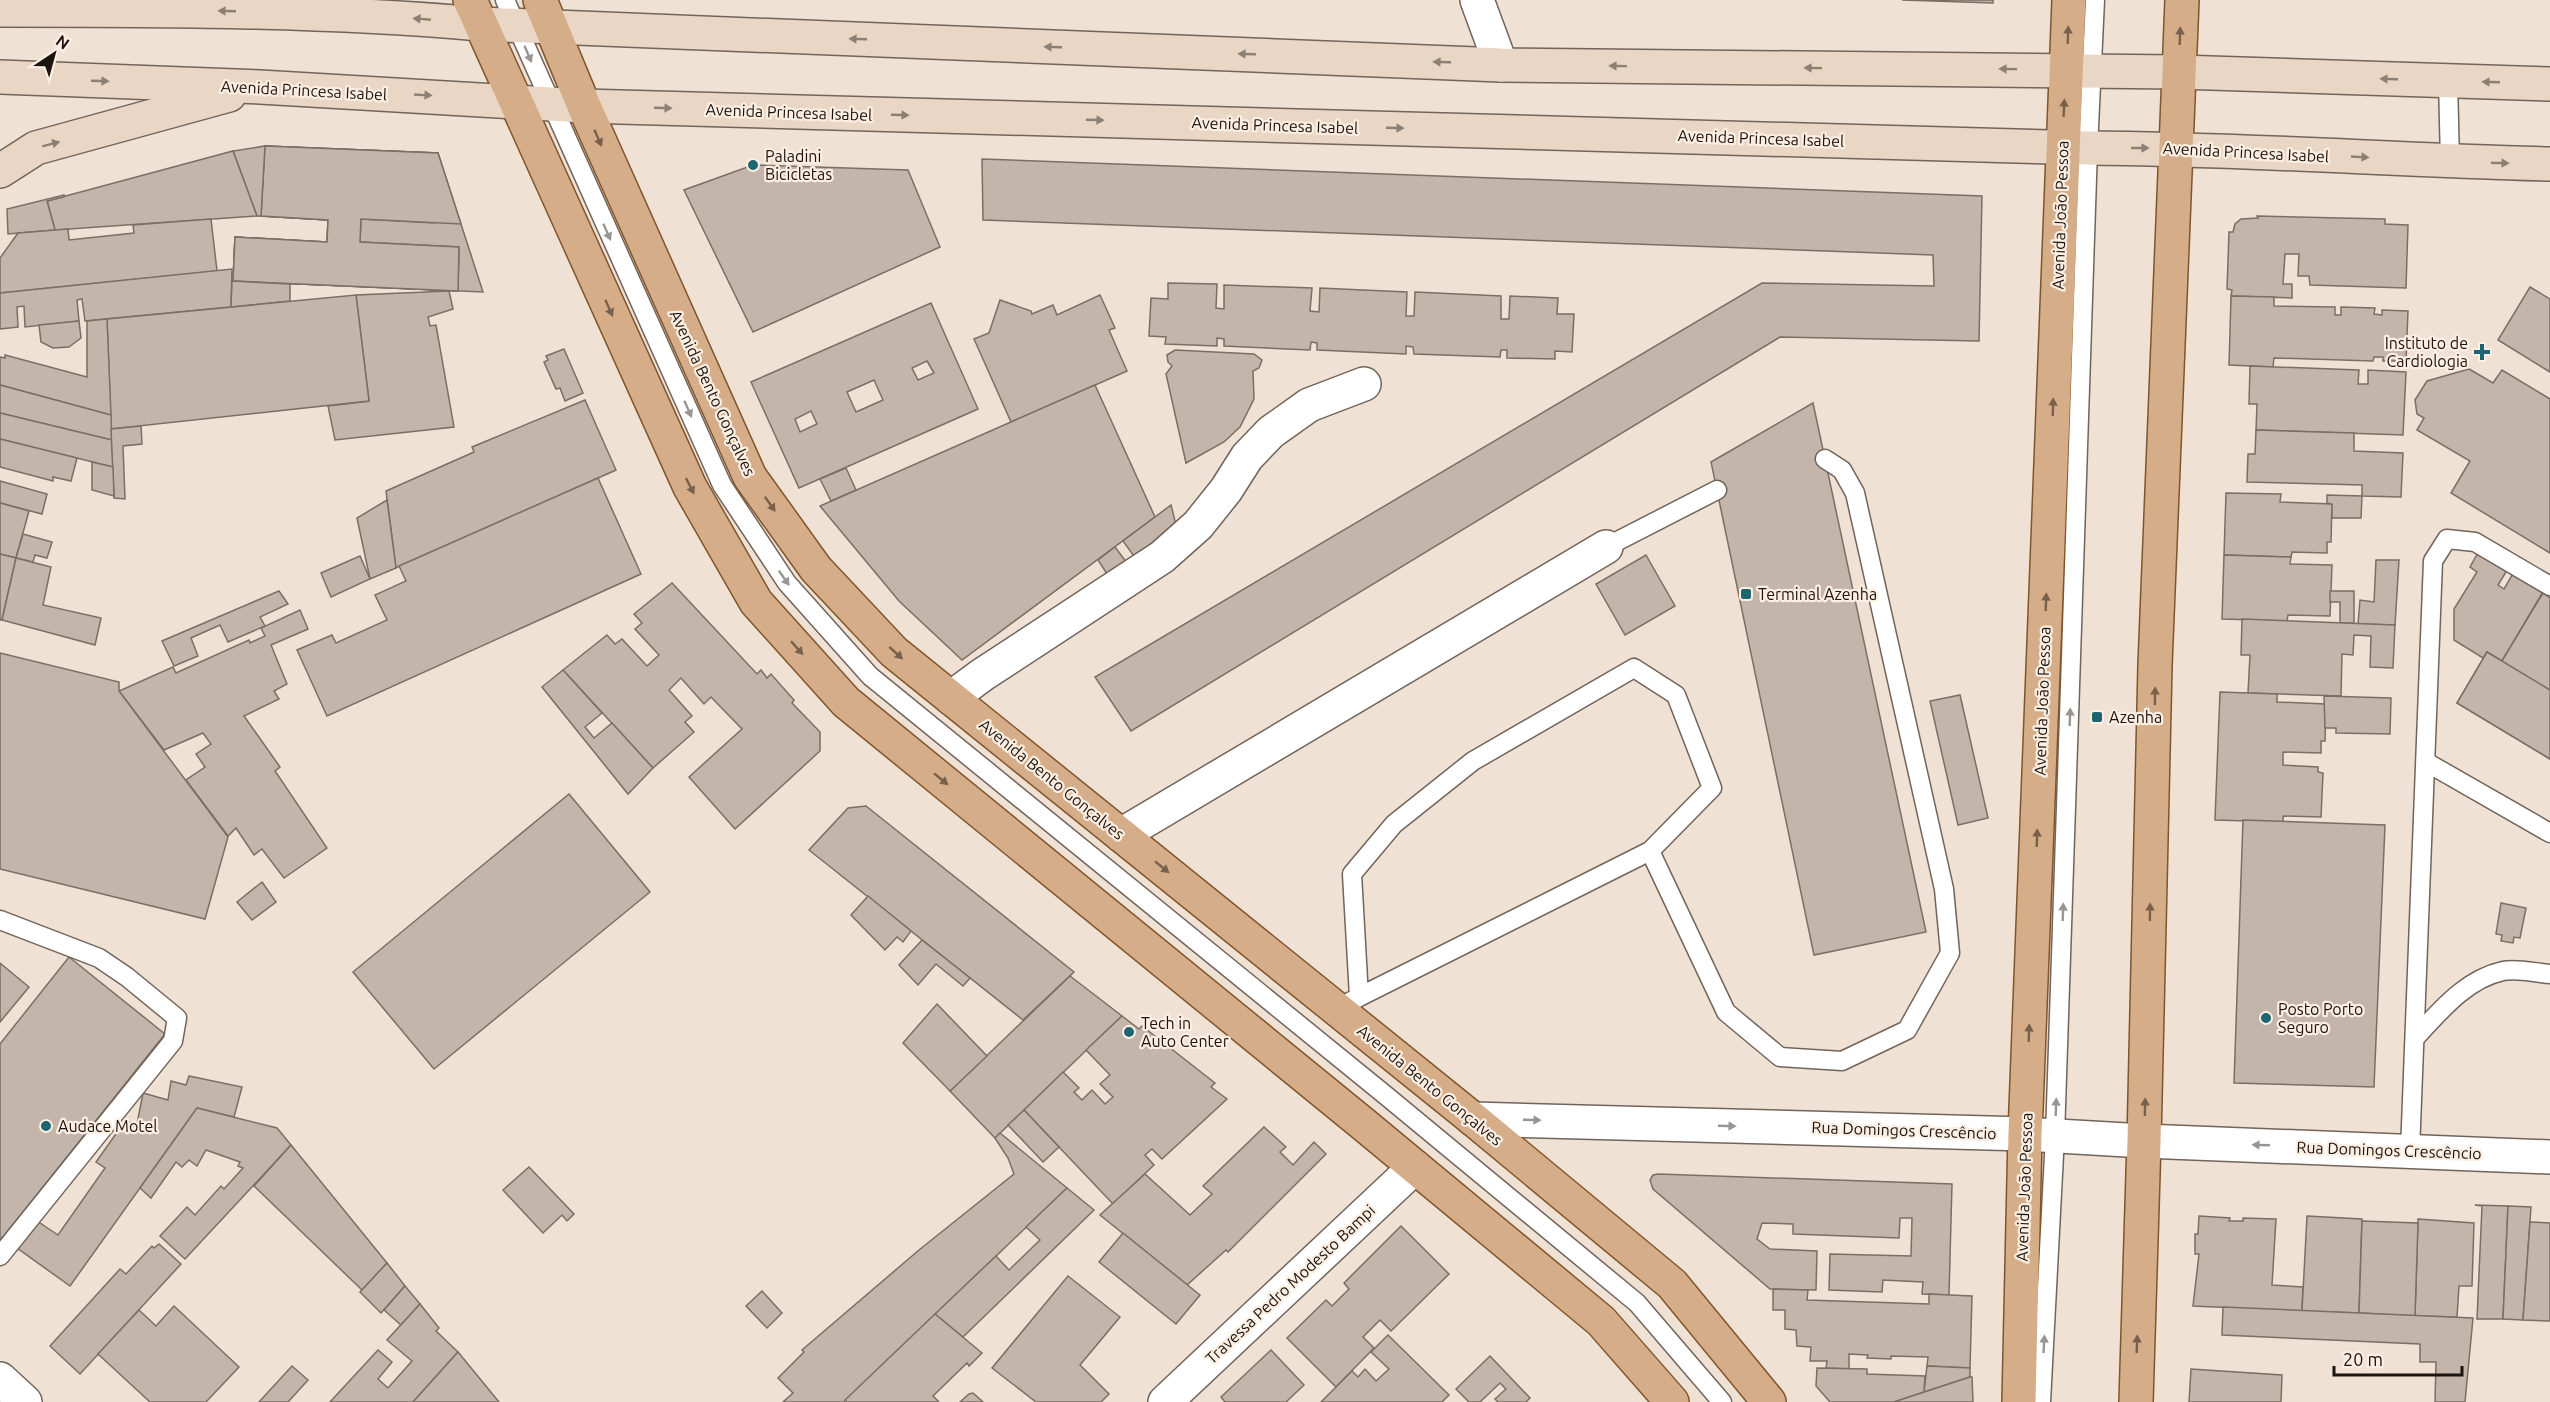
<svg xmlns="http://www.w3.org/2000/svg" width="2550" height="1402" viewBox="0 0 2550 1402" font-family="Ubuntu,sans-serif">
  <rect width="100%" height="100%" fill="#f0e1d5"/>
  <g fill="#c3b5a9" stroke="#7b6e63" stroke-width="1.5" fill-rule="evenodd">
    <path d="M1902 0H1993V3Z"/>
    <path d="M265 146 438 153 483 292 233 281 235 237 327 242 328 220 261 216Z"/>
    <path d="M265 146 438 153 435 223 361 219 360 242 459 247 458 291 233 281 235 237 327 242 328 220 261 216Z"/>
    <path d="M265 146 438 153 461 224 361 219 360 242 459 247 458 291 233 281 235 237 327 242 328 220 261 216Z"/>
    <path d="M265 146 261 216H257L233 151Z"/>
    <path d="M233 151 257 216 55 230 47 201Z"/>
    <path d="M982 159 1982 196 1979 341 1780 337 1131 731 1095 677 1762 283 1934 286 1933 255 983 220Z"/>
    <path d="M753 165 908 170 940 247 753 332 684 190Z"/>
    <path d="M64 195V197L47 201 55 230 8 234 7 209Z"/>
    <path d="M2257 216 2385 219V224L2408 225 2406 288 2310 285 2309 276H2298L2299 254H2285L2283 284H2292V298L2231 296 2232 290 2227 289 2229 232H2233L2235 224 2241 219 2258 218Z"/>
    <path d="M211 219 217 271 0 293V258L18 233 68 229 69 240 134 233 133 225Z"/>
    <path d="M232 269 231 307 85 321 82 299 77 300 79 321 25 327 24 306 17 307 18 327 0 329V293Z"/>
    <path d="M232 281 290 284V301L231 307Z"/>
    <path d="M1168 283 1217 284 1216 308 1224 309V285L1312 288 1310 311 1319 312 1320 288 1407 292 1406 316H1414L1415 292 1501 296V319H1509L1510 296 1558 298 1557 314H1574L1572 352 1555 351V359L1507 358V350H1501L1500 357 1414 354 1413 347 1406 346V354L1317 350V343L1311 342 1310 350 1224 346V339L1217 338V346L1165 344 1166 337 1149 336 1151 298 1168 299Z"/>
    <path d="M2530 287 2550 299V372L2498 340Z"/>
    <path d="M449 291 453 309 428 317 430 326 436 325 454 427 335 440 328 406 369 401 356 295Z"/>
    <path d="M356 295 369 401 111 429 107 319Z"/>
    <path d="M1100 295 1115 328 1109 330 1127 371 1011 422 974 339 989 333 1000 300 1031 311 1032 314 1053 305 1057 315Z"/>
    <path d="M2231 296 2274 297V306L2335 307V315H2341V307L2375 308 2374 314 2382 315V310L2408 311 2406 361H2383V357H2374L2373 361 2274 358 2273 367 2229 365Z"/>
    <path d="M931 303 978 409 799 488 751 382ZM927 361 934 373 918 380 912 368ZM874 380 883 400 856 412 847 392ZM811 411 817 424 800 432 795 419Z"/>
    <path d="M107 319 111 415 0 385V357L5 358V355L87 377V321Z"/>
    <path d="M79 321 81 338 69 347 53 348 41 342 39 325Z"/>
    <path d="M564 349 583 393 565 401 560 388 556 389 544 362 548 360 546 356Z"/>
    <path d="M1175 350 1254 354 1262 360 1259 368 1253 371 1254 399 1240 427 1224 442 1186 463 1166 374 1172 366 1168 362 1167 355Z"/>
    <path d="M2250 366 2359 370 2358 384H2368V370L2406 372 2403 435 2256 430 2257 404H2249Z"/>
    <path d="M2469 369 2493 383 2502 370 2550 399V553L2451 493 2470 461 2417 430 2424 418 2417 414 2415 400 2427 381Z"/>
    <path d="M0 385 111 415 112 440 0 413Z"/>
    <path d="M1095 385 1155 517 962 660 899 601 820 506Z"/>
    <path d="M585 400 616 470 396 568 386 491 474 452 472 447Z"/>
    <path d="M1813 403 1926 932 1814 955 1711 462Z"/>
    <path d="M0 413 112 440 113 467 0 439Z"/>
    <path d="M141 426 142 444 123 446 125 499 114 498 111 429Z"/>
    <path d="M2256 430 2354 433V451L2403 453 2401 497 2362 496V485L2247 482 2248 454H2255Z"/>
    <path d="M0 439 77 458 71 481 53 477V481L0 467Z"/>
    <path d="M92 462 113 467 114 496 92 490Z"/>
    <path d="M846 468 856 490 831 501 820 479Z"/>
    <path d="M598 478 641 574 327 716 297 650 332 635 336 643 387 620 375 595 406 581 399 566Z"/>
    <path d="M0 481 47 494 42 514 0 503Z"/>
    <path d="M2226 493 2281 494 2280 502 2332 504 2331 542H2327V553L2292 552 2291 557 2224 555Z"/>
    <path d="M2327 495 2362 496 2361 518H2332V504L2327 503Z"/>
    <path d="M387 500 396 568 370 579 357 518Z"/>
    <path d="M0 503 29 511 16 558 0 554Z"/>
    <path d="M1171 505 1175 521 1174 530 1136 559 1123 541Z"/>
    <path d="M23 534 52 542 47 558 35 555 33 562 16 558Z"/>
    <path d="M1115 547 1127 563 1107 574 1098 560Z"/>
    <path d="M2480 549 2509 567 2498 585 2504 589 2514 572 2544 590 2502 661 2487 652 2483 658 2454 640V609L2477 572 2470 567Z"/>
    <path d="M0 554 16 558 2 620H0Z"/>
    <path d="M1646 555 1675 606 1625 635 1596 584Z"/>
    <path d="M2224 555 2291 557 2290 564 2332 565 2330 616 2288 615 2287 621 2222 619Z"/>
    <path d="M360 556 370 579 331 597 321 573Z"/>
    <path d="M16 558 51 567 43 605 101 618 95 645 2 620Z"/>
    <path d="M2376 560H2399L2395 625 2358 624 2360 600 2374 602Z"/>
    <path d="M672 583 757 674 761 670 767 678 771 674 794 700 792 703 820 732V751L735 829 689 777 742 729 711 697 704 704 681 678 669 690 692 716 685 722 694 732 653 768 563 670 607 635 615 644 622 639 647 666 659 655 635 629 642 623 634 614Z"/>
    <path d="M279 591 288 604 260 617 265 626 228 642 220 625 191 638 198 656 174 666 162 641Z"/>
    <path d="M2330 591H2354V623H2340V602H2330Z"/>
    <path d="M2543 593 2550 598V759L2457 703 2487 652 2502 661Z"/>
    <path d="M300 610 308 629 271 645 287 684 274 691 279 699 244 716 280 767 275 771 327 848 284 878 262 849 254 855 236 828 228 836 186 780 205 767 196 754 211 744 203 733 164 750 119 691 173 667 176 673 249 640 250 643 265 636 261 628Z"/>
    <path d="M2242 619 2395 625 2393 668 2370 667 2371 636 2354 635 2353 655 2342 654 2341 696 2248 693 2250 655H2241Z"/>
    <path d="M2487 652 2550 690V759L2457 703Z"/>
    <path d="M0 653 119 682V691L228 837 205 919 0 869Z"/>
    <path d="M563 670 602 713 585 727 594 738 612 723 653 768 628 794 542 687Z"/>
    <path d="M2220 692 2277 694V702L2326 704 2325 741H2321V753L2283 752V765L2318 767V772L2323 773 2321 817 2283 816V822L2215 820Z"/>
    <path d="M1960 695 1988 818 1958 825 1930 701Z"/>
    <path d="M2324 696 2391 698 2390 734 2336 733V728H2325Z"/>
    <path d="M569 794 650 892 434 1069 353 972Z"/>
    <path d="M866 806 1074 972 1023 1020 809 850 848 808Z"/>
    <path d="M2243 820 2385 825 2374 1087 2234 1083Z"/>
    <path d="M262 882 276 902 252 920 237 902Z"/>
    <path d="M868 896 911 931 903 942 897 937 885 950 851 915Z"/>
    <path d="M2501 903 2526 908 2520 938 2514 937 2513 943 2501 941 2502 935 2496 934Z"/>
    <path d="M922 940 970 978 963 986 936 964 918 985 899 965Z"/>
    <path d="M69 957 165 1034 0 1241V1044Z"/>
    <path d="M0 963 29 987 0 1022Z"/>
    <path d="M1070 976 1122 1016 995 1138 950 1091Z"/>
    <path d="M937 1004 987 1056 950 1091 903 1043Z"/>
    <path d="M1122 1016 1139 1029 1142 1026 1215 1083 1211 1087 1227 1099 1162 1159 1152 1149 1145 1155 1154 1165 1113 1204 1024 1110 1063 1072 1079 1088 1074 1092 1082 1100 1092 1090 1105 1104 1113 1097 1100 1084 1110 1075 1086 1050Z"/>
    <path d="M189 1076 242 1087 234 1117 197 1108 70 1286 17 1248 37 1221 58 1235 105 1168 96 1162 125 1121 137 1124 143 1093 168 1100 171 1081 186 1085Z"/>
    <path d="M197 1108 277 1128 291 1145 185 1259 160 1236 187 1207 195 1215 221 1186 224 1189 243 1168 238 1166 240 1162 206 1150 197 1166 189 1160 182 1167 176 1162 151 1198 140 1188Z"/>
    <path d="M1024 1110 1059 1147 1043 1162 1008 1125Z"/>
    <path d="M1264 1127 1286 1147 1280 1152 1293 1165 1314 1142 1326 1154 1228 1252 1226 1250 1187 1285 1100 1215 1145 1174 1190 1215 1212 1194 1203 1186Z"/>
    <path d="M1000 1133 1067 1188 844 1402H783L793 1393 778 1378 804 1352 802 1350 919 1250 1014 1174 1008 1158 995 1138Z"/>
    <path d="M291 1145 387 1263 362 1290 254 1186Z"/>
    <path d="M529 1167 574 1214 567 1221 562 1215 543 1233 503 1190Z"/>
    <path d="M1658 1174 1952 1184 1949 1295 1922 1294 1923 1282 1883 1280 1882 1292 1829 1290 1830 1254 1911 1256 1912 1218H1900L1899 1238 1793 1234V1224L1762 1223 1757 1239 1770 1249 1817 1251 1816 1290 1770 1289 1653 1189 1650 1180 1653 1175Z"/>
    <path d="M1067 1188 1094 1210 963 1337 935 1314 996 1256 1009 1270 1040 1240 1026 1227Z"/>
    <path d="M2475 1205 2508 1206 2503 1319H2477L2482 1206Z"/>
    <path d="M2508 1206 2531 1207 2523 1320 2503 1319Z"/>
    <path d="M2199 1216 2230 1218 2229 1221H2243V1218L2276 1219 2272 1285 2303 1287 2302 1311 2193 1306 2199 1254H2195V1234H2198Z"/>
    <path d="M2307 1216 2362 1219 2359 1313 2302 1311Z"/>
    <path d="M2418 1219 2474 1223 2472 1286H2459L2457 1317 2415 1316Z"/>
    <path d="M2362 1221 2418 1223 2415 1316 2359 1313Z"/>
    <path d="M2530 1222 2550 1223V1321L2523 1320Z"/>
    <path d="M1401 1226 1449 1274 1391 1331 1380 1320 1363 1337 1374 1348 1336 1387 1287 1338 1326 1300 1332 1306 1349 1289 1344 1283Z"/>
    <path d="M1123 1233 1200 1295 1176 1324 1099 1262Z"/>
    <path d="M159 1244 181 1264 80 1374 50 1346 120 1269 126 1274 152 1246 154 1248Z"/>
    <path d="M387 1263 405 1286 381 1313 360 1292Z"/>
    <path d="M1068 1276 1120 1317 1080 1365 1109 1394 1101 1402H1036L992 1368Z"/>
    <path d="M405 1286 420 1304 401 1325 384 1310Z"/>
    <path d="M1773 1289 1808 1290 1807 1300 1929 1304V1294L1972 1296 1970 1368 1927 1366 1928 1357 1891 1356V1359L1867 1358 1868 1355 1849 1354V1369L1826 1368 1827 1361H1810L1811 1347 1797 1346 1796 1330 1785 1329V1310H1773Z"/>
    <path d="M762 1291 782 1313 767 1328 746 1306Z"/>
    <path d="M420 1304 439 1328 436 1331 458 1352 413 1402H330L378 1350 392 1362 378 1379 388 1388 412 1361 387 1340Z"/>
    <path d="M174 1306 239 1367 206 1402H150L98 1354 139 1310 156 1326Z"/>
    <path d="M2223 1307 2473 1318 2465 1402H2435L2436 1362H2420V1344L2222 1335Z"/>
    <path d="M935 1314 982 1353 969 1366 967 1363 933 1396 939 1402H847L845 1400Z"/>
    <path d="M1388 1335 1449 1395 1442 1402H1321L1352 1371 1358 1377 1365 1369 1376 1381 1389 1369 1371 1352Z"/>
    <path d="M1271 1350 1304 1385 1286 1402H1225L1221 1397Z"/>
    <path d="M458 1352 499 1402H413Z"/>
    <path d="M1490 1356 1530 1398 1526 1402H1498L1495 1399 1506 1389 1500 1383 1480 1402H1469L1456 1389Z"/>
    <path d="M292 1366 308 1380 288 1402H259Z"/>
    <path d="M1927 1366 1970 1368V1377L1924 1392Z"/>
    <path d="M1817 1368 1867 1369V1374L1925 1376 1924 1392 1894 1402H1830L1816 1386Z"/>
    <path d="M2191 1369 2282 1375 2281 1402H2189Z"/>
    <path d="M1970 1377H1972L1973 1402H1894Z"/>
    <path d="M973 1393 983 1402H960L969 1394Z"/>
  </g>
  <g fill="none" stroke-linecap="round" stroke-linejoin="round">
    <g stroke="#71645a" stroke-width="21">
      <g id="service">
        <path d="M505 0 722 485 787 583 870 676 1384 1094 1637 1303 1722 1402"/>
        <path d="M2448 81 2450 162"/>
        <path d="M1606 547 1717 490"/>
        <path d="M2426 762 2550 833"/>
        <path d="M1650 851 1726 1012 1780 1057 1842 1061 1907 1030 1950 953 1944 889 1855 493 1842 470 1825 459"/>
        <path d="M0 920 99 958 127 977 177 1018 173 1041 0 1256"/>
        <path d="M1337 1009 1359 997 1650 851 1712 788 1676 695 1634 668 1473 761 1394 824 1352 874 1359 997"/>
        <path d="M2415 1038C2440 1011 2466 979 2503 971 2517 968 2536 973 2550 974"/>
        <path d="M2410 1151 2433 561 2447 539 2475 542 2550 586"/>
        <path d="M2041 1402 2055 1136 2088 148 2095 0"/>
      </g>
    </g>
    <g stroke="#71645a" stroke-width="36">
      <g id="minor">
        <path d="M1477 0 1501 65"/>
        <path d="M951 698 982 675 1162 557 1198 525 1226 490 1247 457 1271 432 1309 405 1364 384"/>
        <path d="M1121 835 1606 547"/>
        <path d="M2144 1141 2550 1157"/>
        <path d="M0 1379 25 1402"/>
        <path d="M1165 1402 1415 1167"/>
      </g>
    </g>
    <g stroke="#71645a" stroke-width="36">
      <path id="tertiary" d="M1473 1119 2025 1134 2144 1141"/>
    </g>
    <g stroke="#71645a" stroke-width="36">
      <g id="secondary">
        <path d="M0 10C160 10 321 10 480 24L1501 65 2179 72 2550 84"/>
        <path d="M0 77 260 87 584 106 2088 148C2242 149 2396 160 2550 164"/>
        <path d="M0 171 36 148 229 95"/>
      </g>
    </g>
    <g stroke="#81552b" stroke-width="36">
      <g id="primary">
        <path d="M470 0 690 487 756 602 846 702 1362 1123 1601 1321 1672 1402"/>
        <path d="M540 0 584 106 750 477 816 569 894 652 1473 1119 1672 1284 1769 1402"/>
        <path d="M2019 1402 2025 1134 2069 0"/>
        <path d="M2136 1402 2144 1141 2155 665 2182 0"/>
      </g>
    </g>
    <use href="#service" stroke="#fff" stroke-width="18"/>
    <use href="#minor" stroke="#fff" stroke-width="33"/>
    <use href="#tertiary" stroke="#fff" stroke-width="33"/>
    <use href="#secondary" stroke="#ead6c4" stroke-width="33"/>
    <use href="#primary" stroke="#d5ad88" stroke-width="33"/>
  </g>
  <defs><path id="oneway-solid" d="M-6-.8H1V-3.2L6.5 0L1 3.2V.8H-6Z" transform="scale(1.5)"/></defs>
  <g fill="#8c7f73">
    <use href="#oneway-solid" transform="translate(227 11) rotate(-178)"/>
    <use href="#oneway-solid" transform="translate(422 19) rotate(-175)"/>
    <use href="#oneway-solid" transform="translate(858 39) rotate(-178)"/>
    <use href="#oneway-solid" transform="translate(1053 47) rotate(-178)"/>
    <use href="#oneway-solid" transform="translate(1247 54) rotate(-178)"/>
    <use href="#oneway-solid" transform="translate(1442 62) rotate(-178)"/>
    <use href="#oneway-solid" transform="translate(1618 66) rotate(-179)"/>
    <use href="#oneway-solid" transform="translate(1813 68) rotate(-179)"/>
    <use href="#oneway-solid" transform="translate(2008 69) rotate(-179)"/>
    <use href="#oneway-solid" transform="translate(2389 79) rotate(-178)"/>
    <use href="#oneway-solid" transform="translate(100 81) rotate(2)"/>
    <use href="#oneway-solid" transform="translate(2491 82) rotate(-178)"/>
    <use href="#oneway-solid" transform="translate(423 95) rotate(3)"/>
    <use href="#oneway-solid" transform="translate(663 108) rotate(2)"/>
    <use href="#oneway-solid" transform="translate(900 115) rotate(2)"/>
    <use href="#oneway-solid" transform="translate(1095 120) rotate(2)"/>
    <use href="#oneway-solid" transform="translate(1395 128) rotate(2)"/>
    <use href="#oneway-solid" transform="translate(51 144) rotate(-15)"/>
    <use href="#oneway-solid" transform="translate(2140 148)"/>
    <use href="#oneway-solid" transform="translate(2360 157) rotate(3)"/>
    <use href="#oneway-solid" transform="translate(2500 163) rotate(1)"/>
  </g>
  <g fill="#78614c">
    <use href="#oneway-solid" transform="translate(2068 35) rotate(-88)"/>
    <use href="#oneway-solid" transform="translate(2180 36) rotate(-88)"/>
    <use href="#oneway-solid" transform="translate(2064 108) rotate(-87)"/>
    <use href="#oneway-solid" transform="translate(598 138) rotate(66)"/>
    <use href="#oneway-solid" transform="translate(609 308) rotate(66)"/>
    <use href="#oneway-solid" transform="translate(2053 407) rotate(-88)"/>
    <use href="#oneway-solid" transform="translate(690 486) rotate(63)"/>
    <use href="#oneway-solid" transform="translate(770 504) rotate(55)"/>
    <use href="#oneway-solid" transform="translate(2046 602) rotate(-88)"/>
    <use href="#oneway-solid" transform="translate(797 648) rotate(48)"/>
    <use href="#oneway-solid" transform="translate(896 653) rotate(42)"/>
    <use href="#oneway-solid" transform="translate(2155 696) rotate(-89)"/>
    <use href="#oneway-solid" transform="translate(941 779) rotate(39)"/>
    <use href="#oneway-solid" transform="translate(2037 838) rotate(-88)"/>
    <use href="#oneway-solid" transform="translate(1162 867) rotate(39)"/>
    <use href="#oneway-solid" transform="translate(2150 912) rotate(-89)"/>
    <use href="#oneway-solid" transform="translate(2029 1033) rotate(-88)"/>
    <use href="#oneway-solid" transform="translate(2145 1107) rotate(-89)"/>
    <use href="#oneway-solid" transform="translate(2137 1344) rotate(-88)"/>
  </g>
  <g fill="#989693">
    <use href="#oneway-solid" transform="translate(528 54) rotate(67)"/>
    <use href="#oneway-solid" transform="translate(607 232) rotate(66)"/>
    <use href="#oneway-solid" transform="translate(688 409) rotate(66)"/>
    <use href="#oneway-solid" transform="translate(784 578) rotate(55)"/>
    <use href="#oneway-solid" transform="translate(2070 717) rotate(-88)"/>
    <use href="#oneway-solid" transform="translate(2063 912) rotate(-88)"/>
    <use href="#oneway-solid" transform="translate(2056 1107) rotate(-88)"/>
    <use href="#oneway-solid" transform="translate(1532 1120) rotate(2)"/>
    <use href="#oneway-solid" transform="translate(1727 1126) rotate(2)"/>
    <use href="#oneway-solid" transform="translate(2261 1145) rotate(-178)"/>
    <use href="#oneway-solid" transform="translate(2044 1344) rotate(-87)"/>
  </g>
  <g fill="#1c6672" stroke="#fdeee2" stroke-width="2">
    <circle cx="753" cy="165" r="6"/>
    <path d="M2479 343h6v6h6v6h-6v6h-6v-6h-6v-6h6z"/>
    <rect x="1740" y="588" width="12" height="12" rx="3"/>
    <rect x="2091" y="711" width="12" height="12" rx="3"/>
    <circle cx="2266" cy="1018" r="6"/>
    <circle cx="1129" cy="1032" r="6"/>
    <circle cx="46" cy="1126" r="6"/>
  </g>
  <g text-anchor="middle" stroke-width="4.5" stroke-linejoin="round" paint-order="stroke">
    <g font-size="16" fill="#1a1510" stroke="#fdeee2">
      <text transform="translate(304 90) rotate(3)" y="6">Avenida Princesa Isabel</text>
      <text transform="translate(789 112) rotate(2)" y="6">Avenida Princesa Isabel</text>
      <text transform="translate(1275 125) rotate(2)" y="6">Avenida Princesa Isabel</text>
      <text transform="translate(1761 138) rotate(2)" y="6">Avenida Princesa Isabel</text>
      <text transform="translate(2246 152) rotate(3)" y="6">Avenida Princesa Isabel</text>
      <text transform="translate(2060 215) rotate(-88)" y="6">Avenida João Pessoa</text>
      <text transform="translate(713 393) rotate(65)" y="6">Avenida Bento Gonçalves</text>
      <text transform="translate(2042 701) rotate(-88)" y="6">Avenida João Pessoa</text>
      <text transform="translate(1052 779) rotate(39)" y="6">Avenida Bento Gonçalves</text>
      <text transform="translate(1430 1085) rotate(39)" y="6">Avenida Bento Gonçalves</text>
      <text transform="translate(1904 1130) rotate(2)" y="6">Rua Domingos Crescêncio</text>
      <text transform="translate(2389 1150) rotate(2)" y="6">Rua Domingos Crescêncio</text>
      <text transform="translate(2024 1187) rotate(-88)" y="6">Avenida João Pessoa</text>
      <text transform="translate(1290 1284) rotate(-43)" y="6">Travessa Pedro Modesto Bampi</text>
    </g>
    <g font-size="16" fill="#1a1510" stroke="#fdeee2" text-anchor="start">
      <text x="765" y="162">Paladini<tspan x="765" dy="18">Bicicletas</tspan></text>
      <text x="2468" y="349" text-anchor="end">Instituto de<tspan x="2468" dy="18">Cardiologia</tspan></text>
      <text x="1758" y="600">Terminal Azenha</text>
      <text x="2109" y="723">Azenha</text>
      <text x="2278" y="1015">Posto Porto<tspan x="2278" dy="18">Seguro</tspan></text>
      <text x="1141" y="1029">Tech in<tspan x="1141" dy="18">Auto Center</tspan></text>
      <text x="58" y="1132">Audace Motel</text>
    </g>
  </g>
  <g transform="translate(54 54) rotate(36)" stroke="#fdeee2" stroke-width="4.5" paint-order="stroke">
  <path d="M0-4.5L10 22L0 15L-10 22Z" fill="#1a1510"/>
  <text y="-9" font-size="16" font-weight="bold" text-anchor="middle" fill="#1a1510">N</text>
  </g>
  <path d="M2334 1366v9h128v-9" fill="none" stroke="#1a1510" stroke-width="3"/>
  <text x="2343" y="1366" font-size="18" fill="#1a1510" stroke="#fdeee2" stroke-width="4.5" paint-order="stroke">20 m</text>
</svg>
